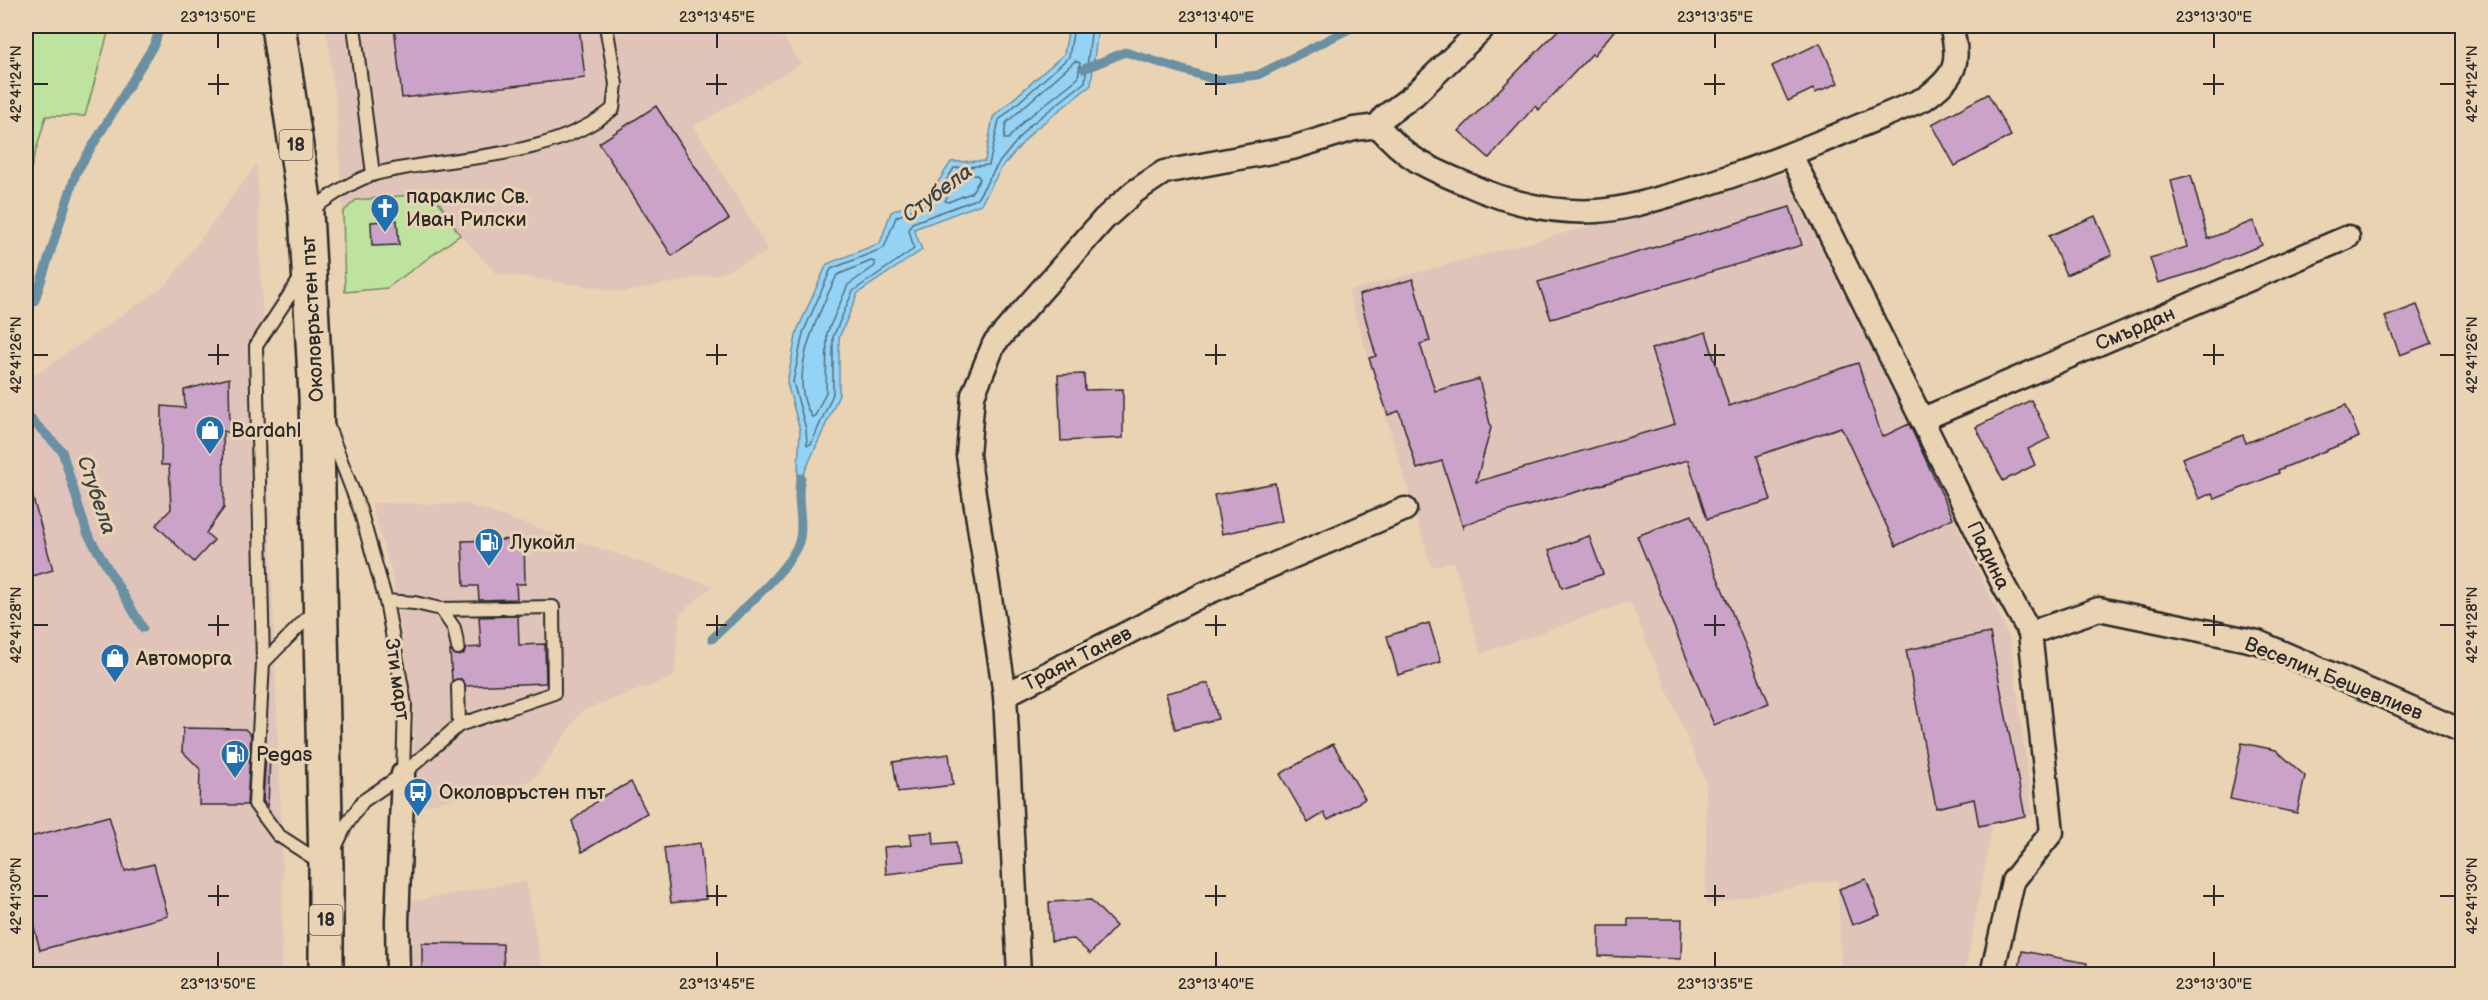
<svg xmlns="http://www.w3.org/2000/svg" width="2488" height="1000" viewBox="0 0 2488 1000" font-family="'Balsamiq Sans',sans-serif">
  <rect width="100%" height="100%" fill="#ead3b3"/>
  <filter id="ink" filterUnits="userSpaceOnUse"><feTurbulence type="fractalNoise" baseFrequency=".0167" numOctaves="2"/><feDisplacementMap in="SourceGraphic" scale="12" xChannelSelector="R" yChannelSelector="G"/><feConvolveMatrix kernelMatrix="1 2 1 2 8 2 1 2 1" color-interpolation-filters="sRGB"/></filter>
  <g filter="url(#ink)">
    <g fill="#e1c4b9">
      <path d="M326 26H776L801 64 694 126 769 251 722 273 626 292 496 273 460 235 433 193 356 200 343 212 336 105Z"/>
      <path d="M257 163 283 876 281 974H26V381L167 284Z"/>
      <path d="M1784 174 1909 424 2010 638 2033 815 1993 823 1965 974H1841L1838 879 1706 905V783L1630 602 1481 653 1453 561 1431 567 1348 291Z"/>
      <path d="M371 503 466 504 713 586 680 614 674 677 583 710 533 780 412 809 414 712 392 575Z"/>
      <path d="M526 881 543 973 412 974 411 901Z"/>
    </g>
    <g fill="#bde39e" stroke="#748764" stroke-width="1.5">
      <path d="M26 26H110L85 116H46L26 185Z"/>
      <path d="M433 193 460 235 387 288 345 292 343 212 356 200Z"/>
    </g>
    <path fill="#94d3f5" stroke="#6a90a4" stroke-width="1.5" d="M1069 26H1098L1091 85 1033 131 1002 167 981 204 914 229 922 250 858 293 839 338V395L797 489 800 430 787 383 797 331 827 264 880 243 891 212 929 196 951 162 985 161 993 117 1064 54Z"/>
    <g fill="none" stroke-linecap="round" stroke-linejoin="round">
      <g stroke="#556e7c" stroke-width="1.5">
        <path d="M1074 26 1069 57 999 120 989 165 954 168 933 201 896 217 884 248 831 269 803 333 793 382 806 429 807 445 811 444 833 394V337L853 291 914 249 909 230 912 223 977 199 998 164 1028 127 1085 82 1092 26"/>
        <path d="M1075 61 1080 63 1078 78 1024 121 1008 139H1004L1006 123Z"/>
        <path d="M977 175 980 179 971 193 948 202 945 201 958 176Z"/>
        <path d="M871 261 875 262V266L848 285 827 333 826 392 815 416 812 417C785 377 819 313 837 275Z"/>
      </g>
      <g stroke="#6a90a4" stroke-width="9">
        <path d="M1084 69 1125 52 1216 80 1258 75 1355 26"/>
        <path d="M26 310 35 300 76 173 155 43 160 26"/>
        <path d="M26 414 62 451 87 533 143 628"/>
        <path d="M712 639C735 616 794 567 800 538 804 518 795 498 801 478"/>
      </g>
    </g>
    <g fill="#cba2c8" stroke="#2b2b2b" stroke-width="1.5">
      <path d="M394 26H579L585 78 402 98Z"/>
      <path d="M1562 26H1618L1594 55 1592 54 1539 110 1535 106 1489 158 1459 131Z"/>
      <path d="M1820 43 1838 83 1815 93 1813 89 1788 101 1772 66Z"/>
      <path d="M1988 94 2011 136 1955 166 1932 124Z"/>
      <path d="M656 106 729 219 672 256 599 143Z"/>
      <path d="M2191 175 2208 239 2253 221 2262 245 2198 271 2158 283 2150 258 2187 247 2171 180Z"/>
      <path d="M1790 207 1802 245 1551 319 1538 282Z"/>
      <path d="M2095 216 2112 255 2066 275 2049 236Z"/>
      <path d="M397 220 399 245 372 246 371 222Z"/>
      <path d="M1413 279 1430 341 1420 344 1435 391 1479 379 1491 428 1476 482 1675 424 1651 349 1706 332 1729 406 1858 363 1882 437 1909 424 1953 518 1896 546 1841 427 1757 456 1771 500 1707 519 1688 460 1464 524 1463 528 1442 461 1417 469 1399 411 1388 415 1369 358 1376 356 1359 295Z"/>
      <path d="M2417 305 2432 343 2400 355 2385 317Z"/>
      <path d="M1084 374 1085 390 1123 389V438L1061 441 1058 375Z"/>
      <path d="M229 378 230 433 223 431 224 508 206 533 214 540 194 562 156 525 171 509 169 465H161L162 406 185 408 184 390Z"/>
      <path d="M2031 400 2050 438 2028 449 2035 465 2003 481 1976 427Z"/>
      <path d="M2346 405 2359 437 2278 470 2279 473 2215 499 2212 493 2199 499 2182 458 2243 435 2246 443Z"/>
      <path d="M1275 483 1282 521 1222 534 1214 495Z"/>
      <path d="M33 498 53 570 26 578V499Z"/>
      <path d="M1692 515 1769 703 1714 725 1637 536Z"/>
      <path d="M1589 536 1603 574 1562 588 1549 550Z"/>
      <path d="M524 539 525 584H516L517 599 479 600 478 586H464L462 541Z"/>
      <path d="M518 616 519 645 545 644 546 683 466 686 461 679 452 681 450 651 459 656 464 654 466 648 481 647 479 617Z"/>
      <path d="M1429 623 1441 662 1398 675 1387 636Z"/>
      <path d="M1990 633 2025 816 1979 826 1974 799 1936 808 1906 650Z"/>
      <path d="M1209 683 1218 719 1175 729 1166 693Z"/>
      <path d="M183 728 245 729 251 735 247 805H199L200 769 182 751Z"/>
      <path d="M2242 743 2276 750 2305 776 2297 813 2230 799Z"/>
      <path d="M1333 744 1365 799 1328 820 1324 813 1308 823 1280 774Z"/>
      <path d="M266 751 270 755 268 806 263 801Z"/>
      <path d="M949 754 953 785 898 792 893 762Z"/>
      <path d="M631 782 647 813 582 852 572 821 602 797Z"/>
      <path d="M109 816 125 871 154 864 168 916 40 950 26 897V838Z"/>
      <path d="M933 832 934 844 956 842 959 866 886 874 884 847 912 845 910 834Z"/>
      <path d="M700 843 706 899 671 903 664 848Z"/>
      <path d="M1866 879 1880 915 1852 925 1839 889Z"/>
      <path d="M1091 900 1116 926 1090 954 1074 939 1051 941 1049 902Z"/>
      <path d="M1628 919H1682L1681 959 1599 956V926H1628Z"/>
      <path d="M422 943 503 944 504 975H422Z"/>
      <path d="M2022 951 2087 963 2085 975H2018Z"/>
    </g>
    <g fill="none" stroke-linecap="round" stroke-linejoin="round">
      <g stroke="#2b2b2b" stroke-width="16">
        <g id="service">
          <path d="M354 26 373 174"/>
          <path d="M307 212C328 199 352 180 375 174 455 154 546 162 613 109L616 84 606 26"/>
          <path d="M328 427 360 510 386 601 405 704 403 774"/>
          <path d="M386 601 415 603 441 609 454 628 458 648"/>
          <path d="M441 609 553 607 554 693 459 725"/>
          <path d="M314 611 263 663 255 804 278 835 323 864"/>
          <path d="M263 663 256 346 302 276"/>
          <path d="M336 846 345 827 363 801 403 774 459 725 458 686"/>
        </g>
      </g>
      <g stroke="#2b2b2b" stroke-width="27">
        <g id="minor">
          <path d="M1378 126C1407 159 1424 166 1464 183 1506 202 1550 214 1597 211 1626 209 1653 200 1681 192 1764 168 1844 132 1924 99 1956 76 1961 64 1951 26"/>
          <path d="M1378 126 1384 117 1414 95 1485 26"/>
          <path d="M1791 155 2004 586 2030 633 2052 832 2013 881 1992 974"/>
          <path d="M1923 419 2348 237"/>
          <path d="M2030 633 2099 609 2258 642 2462 731"/>
          <path d="M1005 695 1204 594 1405 509"/>
          <path d="M398 974 397 921 403 774"/>
          <path d="M1019 974 1005 695 968 455 973 395 994 344 1104 219 1134 192 1164 172 1292 148 1354 129 1378 126"/>
        </g>
      </g>
      <g stroke="#2b2b2b" stroke-width="38">
        <path id="trunk" d="M278 26 306 213 316 396 326 866V974"/>
      </g>
      <use href="#service" stroke="#ead3b3" stroke-width="12"/>
      <use href="#minor" stroke="#ead3b3" stroke-width="22"/>
      <use href="#trunk" stroke="#ead3b3" stroke-width="33"/>
    </g>
  </g>
  <path fill="none" stroke="#2b2b2b" stroke-width="2" d="M218 33V48M717 33V48M1216 33V48M1715 33V48M2214 33V48M218 74V95M717 74V95M1216 74V95M1715 74V95M2214 74V95M33 84H48M208 84H229M706 84H727M1205 84H1226M1704 84H1725M2203 84H2224M2440 84H2455M218 344V365M717 344V365M1216 344V365M1715 344V365M2214 344V365M33 355H48M208 355H229M706 355H727M1205 355H1226M1704 355H1725M2203 355H2224M2440 355H2455M218 615V636M717 615V636M1216 615V636M1715 615V636M2214 615V636M33 625H48M208 625H229M706 625H727M1205 625H1226M1704 625H1725M2203 625H2224M2440 625H2455M218 885V906M717 885V906M1216 885V906M1715 885V906M2214 885V906M33 896H48M208 896H229M706 896H727M1205 896H1226M1704 896H1725M2203 896H2224M2440 896H2455M218 952V967M717 952V967M1216 952V967M1715 952V967M2214 952V967"/>
  <defs>
    <g id="church-pin" transform="scale(1.5)"><path d="M0 17L-7.5 6A9.5 9.5 0 1 1 7.5 6Z" fill="#1f6fb2" stroke="#ead3b3"/><path d="M-1.2-6h2.4v3.5h3.3v2.4h-3.3V6h-2.4V-.1h-3.3v-2.4h3.3Z" fill="#fff"/></g>
    <g id="shop-pin" transform="scale(1.5)"><path d="M0 17L-7.5 6A9.5 9.5 0 1 1 7.5 6Z" fill="#1f6fb2" stroke="#ead3b3"/><path d="M-5-2.5h2.3a2.7 3.5 0 0 1 5.4 0H5L5.5 6h-11ZM-1.5-2.5h3a1.5 2.3 0 0 0-3 0Z" fill="#fff"/></g>
    <g id="fuel-pin" transform="scale(1.5)"><path d="M0 17L-7.5 6A9.5 9.5 0 1 1 7.5 6Z" fill="#1f6fb2" stroke="#ead3b3"/><path d="M-5.5-6h7V0h2V4h1.3V-2.5L3-4.5l.8-.8L6-3V5H2.5V1h-1V6h-7ZM-4.2-4.7v3.2H.2V-4.7Z" fill="#fff"/></g>
    <g id="bus-pin" transform="scale(1.5)"><path d="M0 17L-7.5 6A9.5 9.5 0 1 1 7.5 6Z" fill="#1f6fb2" stroke="#ead3b3"/><path d="M-5-6H5V4H4V6H2V4H-2V6H-4V4H-5ZM-3.5-4V0h7V-4ZM-3.5 1.2v1.5H-2V1.2ZM2 1.2v1.5H3.5V1.2Z" fill="#fff"/></g>
  </defs>
  <g fill-rule="evenodd">
    <use href="#church-pin" x="385" y="208"/>
    <use href="#shop-pin" x="210" y="430"/>
    <use href="#fuel-pin" x="489" y="542"/>
    <use href="#shop-pin" x="115" y="658"/>
    <use href="#fuel-pin" x="235" y="754"/>
    <use href="#bus-pin" x="418" y="792"/>
  </g>
  <g text-anchor="middle" stroke-width="6" stroke-linejoin="round" paint-order="stroke">
    <g fill="#ead3b3" stroke="#645d54" stroke-width="1.5">
      <rect x="279.5" y="130" width="33" height="30" rx="4.5"/>
      <rect x="309.5" y="905" width="33" height="30" rx="4.5"/>
    </g>
    <g font-size="18" font-weight="bold" fill="#2b2b2b">
      <text x="296" y="151">18</text>
      <text x="326" y="926">18</text>
    </g>
    <g font-size="20" fill="#2b2b2b" stroke="#ead3b3" text-anchor="start">
      <text x="406" y="203">параклис Св.<tspan x="406" dy="23">Иван Рилски</tspan></text>
      <text x="231" y="437">Bardahl</text>
      <text x="510" y="549">Лукойл</text>
      <text x="136" y="665">Автоморга</text>
      <text x="256" y="761">Pegas</text>
      <text x="439" y="799">Околовръстен път</text>
    </g>
    <g font-size="20" fill="#2b2b2b" stroke="#ead3b3">
      <text transform="translate(312 319) rotate(-93)" y="7">Околовръстен път</text>
      <text transform="translate(2135 328) rotate(-23)" y="7">Смърдан</text>
      <text transform="translate(1989 555) rotate(64)" y="7">Падина</text>
      <text transform="translate(1077 658) rotate(-27)" y="7">Траян Танев</text>
      <text transform="translate(2334 678) rotate(22)" y="7">Веселин Бешевлиев</text>
      <text transform="translate(398 679) rotate(82)" y="7">3ти март</text>
    </g>
    <g font-size="21" font-style="italic" fill="#3b4449" stroke="#ead3b3">
      <text transform="translate(937 193) rotate(-37)" y="7">Стубела</text>
      <text transform="translate(97 495) rotate(71)" y="7">Стубела</text>
    </g>
  </g>
  <rect width="2488" height="1000" fill="none" stroke="#ead3b3" stroke-width="66"/>
  <rect x="33" y="33" width="2422" height="934" fill="none" stroke="#2b2b2b" stroke-width="2"/>
  <g font-size="15" text-anchor="middle" fill="#2b2b2b">
    <text x="218" y="22">23°13'50"E</text>
    <text x="717" y="22">23°13'45"E</text>
    <text x="1216" y="22">23°13'40"E</text>
    <text x="1715" y="22">23°13'35"E</text>
    <text x="2214" y="22">23°13'30"E</text>
    <text transform="translate(2472 84) rotate(-90)" y="5">42°41'24"N</text>
    <text transform="translate(16 84) rotate(-90)" y="5">42°41'24"N</text>
    <text transform="translate(2472 355) rotate(-90)" y="5">42°41'26"N</text>
    <text transform="translate(16 355) rotate(-90)" y="5">42°41'26"N</text>
    <text transform="translate(2472 625) rotate(-90)" y="5">42°41'28"N</text>
    <text transform="translate(16 625) rotate(-90)" y="5">42°41'28"N</text>
    <text transform="translate(2472 896) rotate(-90)" y="5">42°41'30"N</text>
    <text transform="translate(16 896) rotate(-90)" y="5">42°41'30"N</text>
    <text x="218" y="989">23°13'50"E</text>
    <text x="717" y="989">23°13'45"E</text>
    <text x="1216" y="989">23°13'40"E</text>
    <text x="1715" y="989">23°13'35"E</text>
    <text x="2214" y="989">23°13'30"E</text>
  </g>
</svg>
